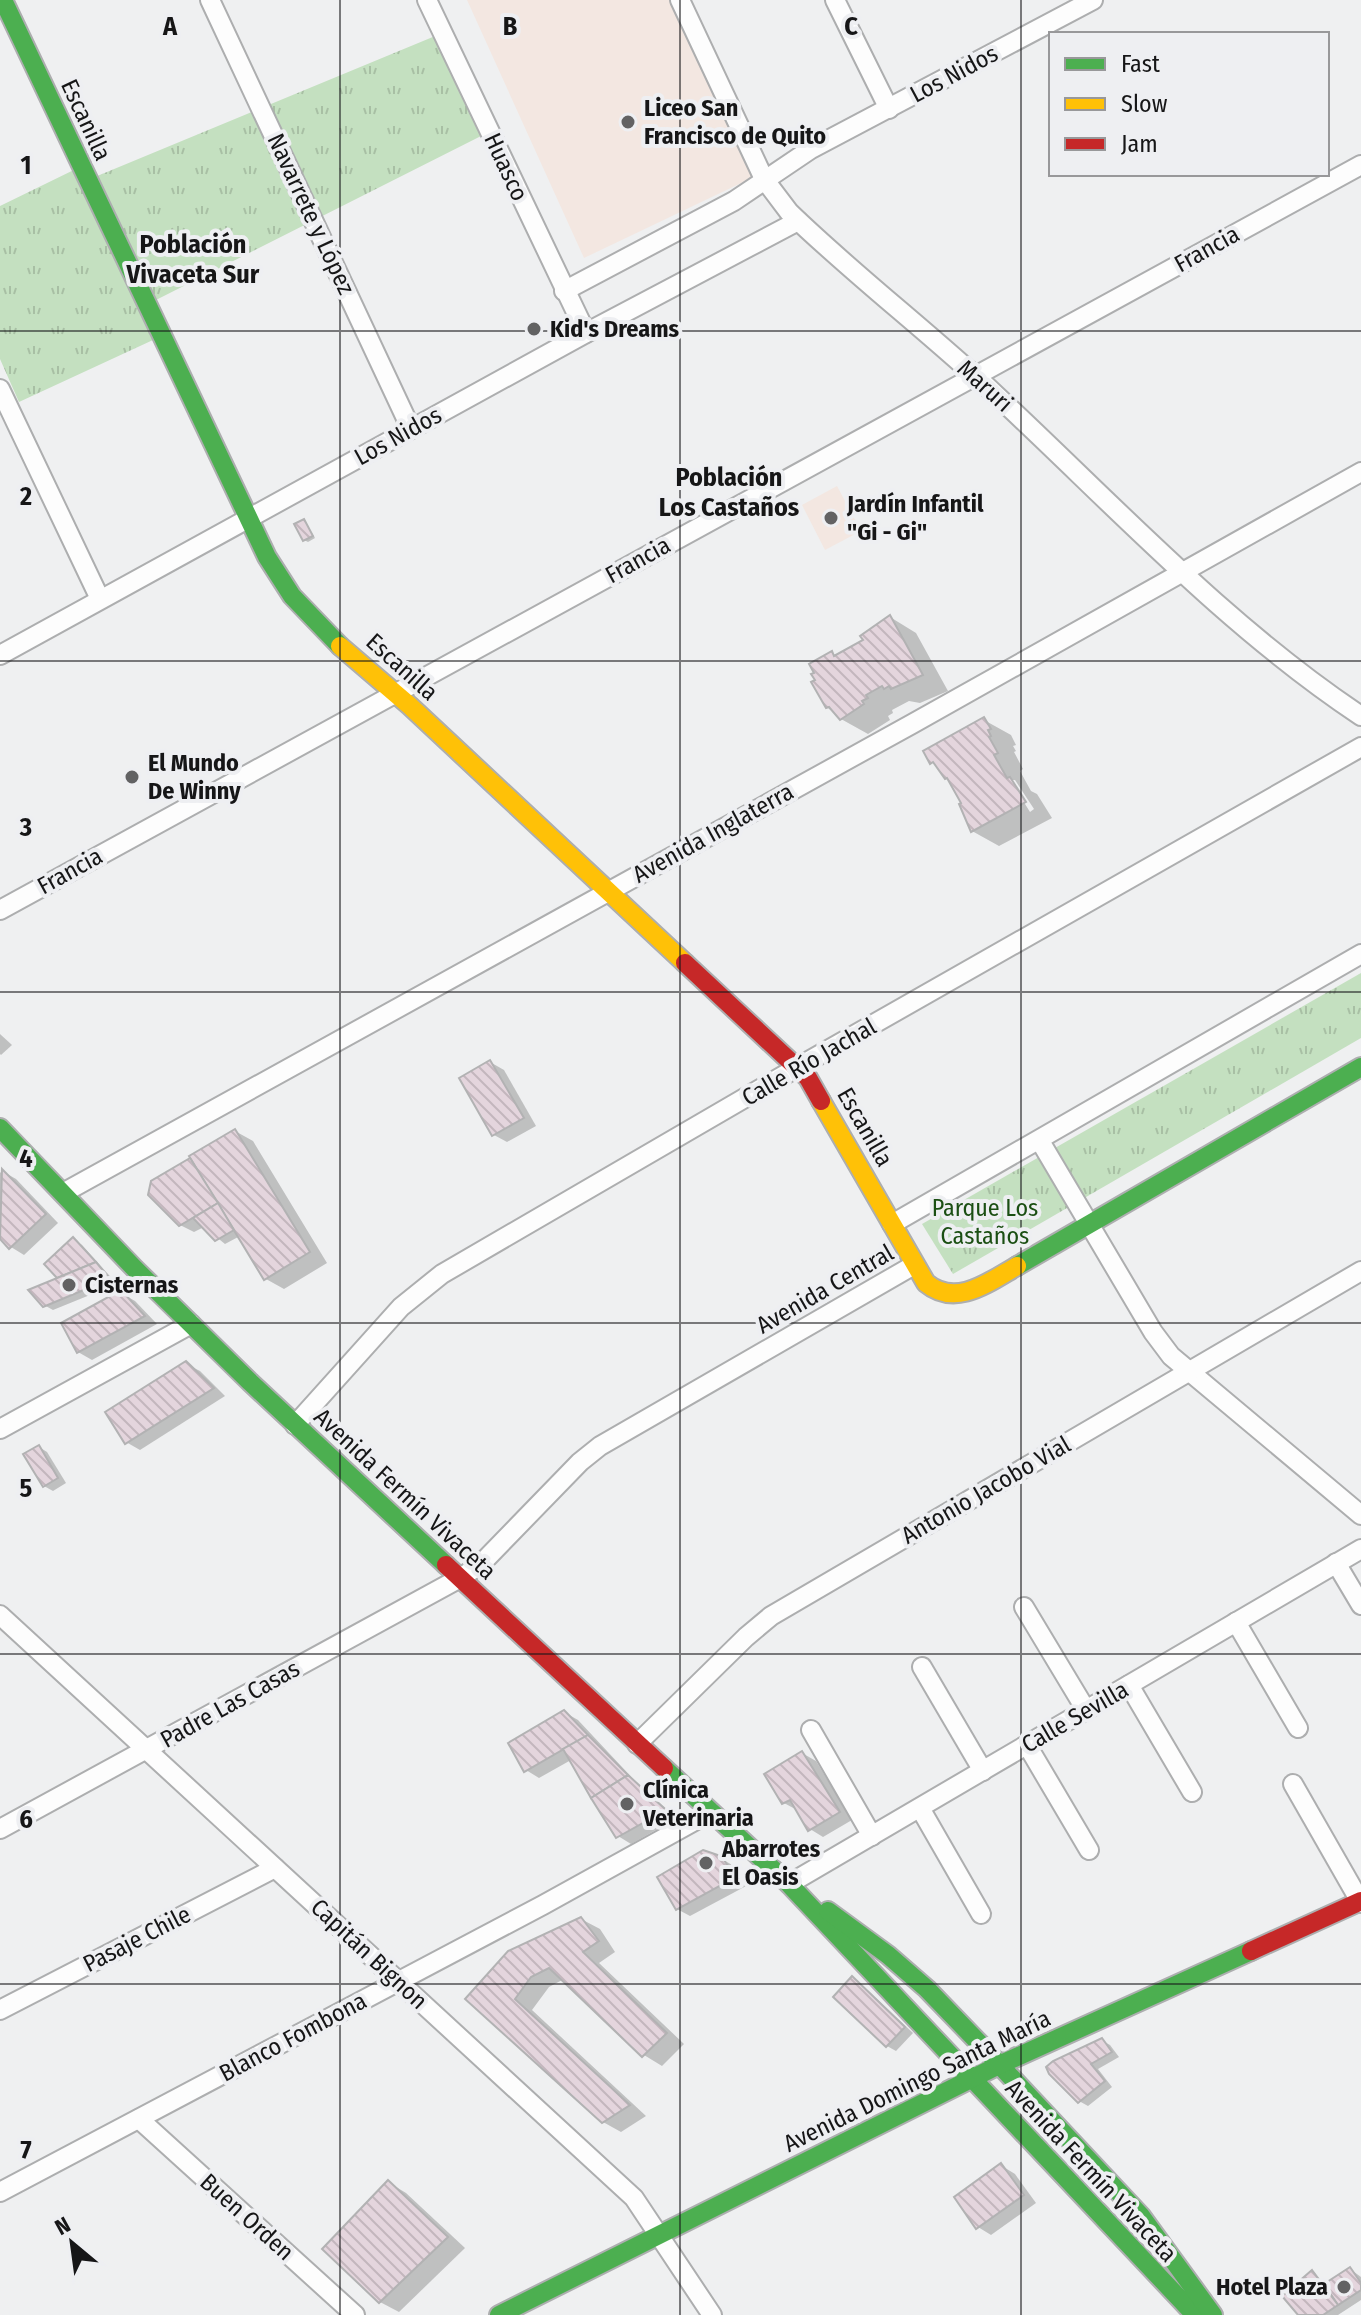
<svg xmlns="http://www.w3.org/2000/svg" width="1361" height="2315" viewBox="0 0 1361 2315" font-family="'Fira Sans Condensed',sans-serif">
  <defs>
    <pattern id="grass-tufts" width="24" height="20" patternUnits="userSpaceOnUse" patternTransform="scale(2)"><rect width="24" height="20" fill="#c4e0c0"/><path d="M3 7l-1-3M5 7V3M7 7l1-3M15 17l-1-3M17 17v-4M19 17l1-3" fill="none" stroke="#a8bfa4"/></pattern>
    <pattern id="building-back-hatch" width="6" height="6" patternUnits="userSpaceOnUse" patternTransform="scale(2)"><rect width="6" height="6" fill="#e4d5dd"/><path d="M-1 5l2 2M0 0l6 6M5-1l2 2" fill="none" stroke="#c3b6bd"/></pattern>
  </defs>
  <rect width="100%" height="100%" fill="#eff0f1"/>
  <g fill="#f3e7e1">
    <path d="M467 0H673L758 175 584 258Z"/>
    <path d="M837 486 861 531 825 550 802 505Z"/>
  </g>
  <g fill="url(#grass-tufts)">
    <path d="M440 34 489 132 150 303 166 334 19 402 0 359V206L84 165 90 179Z"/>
    <path d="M1361 973V1038L953 1274 922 1224Z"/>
  </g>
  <g fill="#0003" fill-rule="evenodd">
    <path d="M304 521 315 538 308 542 304 540Z"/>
    <path d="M890 617 916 633 948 691 920 703 909 701 892 710 893 713 888 716 890 720 868 734 841 719 827 707 832 653 837 656 866 641Z"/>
    <path d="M984 720 1011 735 1016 745 1013 746 1016 751 1014 752 1023 769 1020 771 1031 791 1037 794 1052 818 999 846 972 831 964 804 951 780 932 762ZM1010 780H1015L1034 809 1030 812Z"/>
    <path d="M0 1034 12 1045 1 1055 0 1054Z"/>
    <path d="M490 1062 504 1070 536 1126 507 1142 494 1135Z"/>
    <path d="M235 1131 253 1141 327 1263 284 1289 266 1279 240 1236 225 1244 204 1227 194 1232 180 1225 153 1182Z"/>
    <path d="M2 1171 16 1179 58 1223 24 1255 11 1247 0 1236V1173Z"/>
    <path d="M74 1240 82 1245 117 1284 53 1310 44 1305 60 1279 47 1264Z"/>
    <path d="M121 1293 135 1301 157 1324 92 1360 78 1352Z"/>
    <path d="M186 1364 200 1371 225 1396 140 1450 126 1442Z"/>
    <path d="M39 1447 47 1452 66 1483 53 1491 44 1486Z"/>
    <path d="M564 1712 578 1720 636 1782 677 1818 631 1844 618 1836 571 1760 539 1778 526 1770Z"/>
    <path d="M802 1753 816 1761 852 1820 823 1837 810 1829 797 1810 784 1803Z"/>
    <path d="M720 1858 734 1866 748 1885 690 1916 677 1909Z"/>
    <path d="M581 1919 600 1929 615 1952 599 1963 684 2044 662 2066 644 2055 564 1979 549 1987 532 2010 646 2116 621 2132 603 2122 468 1998Z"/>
    <path d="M853 1979 861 1984 913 2033 896 2051 887 2046Z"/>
    <path d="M1101 2040 1110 2045 1119 2057 1098 2069 1112 2087 1088 2106 1079 2101 1051 2073Z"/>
    <path d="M1002 2166 1015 2174 1036 2203 991 2235 978 2227Z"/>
    <path d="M388 2182 406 2193 465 2248 399 2312 380 2302 325 2249Z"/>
    <path d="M1350 2269 1361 2277V2300L1338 2315H1300L1312 2273 1327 2284Z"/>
  </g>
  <g fill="url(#building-back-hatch)" stroke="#b2b2b3" stroke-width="2">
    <path d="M304 519 313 536 303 541 294 524Z"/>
    <path d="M890 615 923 675 891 689 889 686 884 689 882 686 866 695 868 698 862 701 864 704 840 720 829 707 826 708 811 682 815 680 811 674 814 673 809 664 832 651 834 656 863 640 860 636Z"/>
    <path d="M984 717 991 729 988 730 991 736 989 737 998 753 994 755 1007 778 1010 777 1026 802 971 832 959 804 961 803 947 778 945 779 933 762 930 764 923 751Z"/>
    <path d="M490 1060 524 1118 492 1136 459 1078Z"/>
    <path d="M235 1129 310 1252 264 1280 189 1156Z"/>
    <path d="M190 1158 218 1203 179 1226 148 1195 151 1181Z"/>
    <path d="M2 1169 46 1214 9 1249 0 1239Z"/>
    <path d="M218 1203 234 1230 215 1241 193 1218Z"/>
    <path d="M73 1237 96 1262 57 1278 44 1264Z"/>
    <path d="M96 1262 110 1279 43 1307 28 1290Z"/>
    <path d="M121 1290 145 1316 77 1353 61 1323Z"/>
    <path d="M186 1361 214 1388 125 1444 105 1412Z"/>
    <path d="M39 1445 58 1478 43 1487 23 1454Z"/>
    <path d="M564 1710 588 1735 524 1772 508 1743Z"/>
    <path d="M588 1735 628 1775 591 1798 563 1749Z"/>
    <path d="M802 1751 840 1812 808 1831 790 1800 782 1804 764 1774Z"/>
    <path d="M628 1775 666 1810 616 1838 591 1798Z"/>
    <path d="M703 1850 721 1856 736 1877 676 1910 657 1877Z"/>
    <path d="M581 1917 599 1941 583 1952 667 2033 642 2057 549 1968 531 1977 515 1999 630 2105 602 2123 465 1999 508 1951Z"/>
    <path d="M852 1976 905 2027 886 2047 833 1997Z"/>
    <path d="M1102 2038 1112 2052 1091 2064 1105 2081 1078 2103 1049 2074 1046 2067 1053 2061Z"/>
    <path d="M1001 2163 1024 2195 976 2229 954 2197Z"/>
    <path d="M388 2180 448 2237 379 2303 322 2249Z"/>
    <path d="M1350 2267 1361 2283V2290L1338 2305 1324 2284Z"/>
    <path d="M1312 2270 1338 2305 1323 2315H1298L1282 2296Z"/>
  </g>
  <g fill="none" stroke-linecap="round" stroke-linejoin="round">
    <g stroke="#adaeaf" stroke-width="22">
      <g id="street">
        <path d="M210 0 411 429"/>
        <path d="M427 0 586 333"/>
        <path d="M680 0 764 179 789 212C855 276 930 333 997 396 1115 506 1227 627 1361 716"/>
        <path d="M835 0 889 109"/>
        <path d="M564 291 734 201 811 149 1093 0"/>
        <path d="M0 389 100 599"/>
        <path d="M0 655 586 333 798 221"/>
        <path d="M0 910 1361 165"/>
        <path d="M1040 1141 1153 1332 1171 1356 1361 1515"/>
        <path d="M63 1193 912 724 1361 472"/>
        <path d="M892 1224 1361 954"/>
        <path d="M295 1425 401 1307 442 1274 798 1067 1361 747"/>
        <path d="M0 1429 191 1324"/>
        <path d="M1336 1563 1361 1605"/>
        <path d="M1024 1607 1086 1710"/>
        <path d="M0 1615 634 2198 712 2315"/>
        <path d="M1236 1622 1298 1728"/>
        <path d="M922 1667 983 1771"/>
        <path d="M1129 1685 1192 1792"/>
        <path d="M811 1730 872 1836"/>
        <path d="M637 1744 746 1637 771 1616 1361 1271"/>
        <path d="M1027 1745 1089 1850"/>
        <path d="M1293 1784 1361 1903"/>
        <path d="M920 1808 981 1914"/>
        <path d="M0 1829 460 1578 480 1565 580 1462 600 1446 914 1265"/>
        <path d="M789 1884 1361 1549"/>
        <path d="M0 2010 275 1868"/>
        <path d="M139 2119 355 2315"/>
        <path d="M0 2192 543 1905 711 1812"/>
      </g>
    </g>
    <g stroke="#adaeaf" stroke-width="22">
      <g id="fast">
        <path d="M3 0 267 557 292 596 340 646"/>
        <path d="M0 1128 135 1269 250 1382 446 1565"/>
        <path d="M1017 1266 1361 1067"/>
        <path d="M664 1768 789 1884 1195 2315"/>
        <path d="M828 1911 888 1955 927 1989 980 2044 1141 2216 1213 2315"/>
        <path d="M499 2315 999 2065 1251 1951"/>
      </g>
    </g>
    <g stroke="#adaeaf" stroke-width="22">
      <g id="slow">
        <path d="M340 646 410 706 685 963"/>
        <path d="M821 1101 926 1283C956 1308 989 1282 1017 1266"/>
      </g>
    </g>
    <g stroke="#adaeaf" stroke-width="22">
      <g id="jam">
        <path d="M685 963 808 1078 821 1101"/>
        <path d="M446 1565 664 1768"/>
        <path d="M1251 1951 1361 1901"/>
      </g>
    </g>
    <use href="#street" stroke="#fdfdfd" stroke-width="18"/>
    <use href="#fast" stroke="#4caf50" stroke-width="18"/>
    <use href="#slow" stroke="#ffc107" stroke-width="18"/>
    <use href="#jam" stroke="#c62828" stroke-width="18"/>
  </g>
  <path fill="none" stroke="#161617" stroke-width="2" stroke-opacity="0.55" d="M340 0V2315M680 0V2315M1021 0V2315M0 331H1361M0 661H1361M0 992H1361M0 1323H1361M0 1654H1361M0 1984H1361"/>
  <g fill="#626263" stroke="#eeeff2" stroke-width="3">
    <circle cx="628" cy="122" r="8"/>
    <circle cx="534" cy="329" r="8"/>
    <circle cx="831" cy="518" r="8"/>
    <circle cx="132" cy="777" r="8"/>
    <circle cx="69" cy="1285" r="8"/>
    <circle cx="627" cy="1804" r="8"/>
    <circle cx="706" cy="1863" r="8"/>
    <circle cx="1344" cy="2287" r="8"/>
  </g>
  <g text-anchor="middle" stroke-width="8" stroke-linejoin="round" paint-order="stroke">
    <g font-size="24" fill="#161617" stroke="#eeeff2">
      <text transform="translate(954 74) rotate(-28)" y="8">Los Nidos</text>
      <text transform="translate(86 120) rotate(65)" y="8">Escanilla</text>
      <text transform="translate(506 167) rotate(65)" y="8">Huasco</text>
      <text transform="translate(311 214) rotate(65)" y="8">Navarrete y López</text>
      <text transform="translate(1207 249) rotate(-29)" y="8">Francia</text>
      <text transform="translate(985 386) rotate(42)" y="8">Maruri</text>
      <text transform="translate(398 436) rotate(-29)" y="8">Los Nidos</text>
      <text transform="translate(638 560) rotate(-29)" y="8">Francia</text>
      <text transform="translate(402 667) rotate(42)" y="8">Escanilla</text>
      <text transform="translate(713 833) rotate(-29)" y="8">Avenida Inglaterra</text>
      <text transform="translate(70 871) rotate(-29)" y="8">Francia</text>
      <text transform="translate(809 1062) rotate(-30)" y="8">Calle Río Jachal</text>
      <text transform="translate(865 1127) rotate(60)" y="8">Escanilla</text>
      <text transform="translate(825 1289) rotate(-30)" y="8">Avenida Central</text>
      <text transform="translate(986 1490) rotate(-30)" y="8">Antonio Jacobo Vial</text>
      <text transform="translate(405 1494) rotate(43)" y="8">Avenida Fermín Vivaceta</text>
      <text transform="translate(230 1704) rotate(-29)" y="8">Padre Las Casas</text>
      <text transform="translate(1075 1717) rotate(-30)" y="8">Calle Sevilla</text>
      <text transform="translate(137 1939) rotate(-27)" y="8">Pasaje Chile</text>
      <text transform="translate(369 1954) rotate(43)" y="8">Capitán Bignon</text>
      <text transform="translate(293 2037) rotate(-28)" y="8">Blanco Fombona</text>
      <text transform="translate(917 2081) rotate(-26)" y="8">Avenida Domingo Santa María</text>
      <text transform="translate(1091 2171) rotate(47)" y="8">Avenida Fermín Vivaceta</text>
      <text transform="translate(247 2217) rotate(42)" y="8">Buen Orden</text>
    </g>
    <g font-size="24" font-weight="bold" fill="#161617" stroke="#eeeff2" text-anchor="start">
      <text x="644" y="116">Liceo San<tspan x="644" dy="28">Francisco de Quito</tspan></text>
      <text x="550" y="337">Kid's Dreams</text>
      <text x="847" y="512">Jardín Infantil<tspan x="847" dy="28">"Gi - Gi"</tspan></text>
      <text x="148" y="771">El Mundo<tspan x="148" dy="28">De Winny</tspan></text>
      <text x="85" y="1293">Cisternas</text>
      <text x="643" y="1798">Clínica<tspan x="643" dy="28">Veterinaria</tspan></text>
      <text x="722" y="1857">Abarrotes<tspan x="722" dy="28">El Oasis</tspan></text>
      <text x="1328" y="2295" text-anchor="end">Hotel Plaza</text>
    </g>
    <g font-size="24" fill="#1b4f13" stroke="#eeeff2">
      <text x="985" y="1216">Parque Los<tspan x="985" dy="28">Castaños</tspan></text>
    </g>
    <g font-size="26" font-weight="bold" fill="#161617" stroke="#eeeff2">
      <text x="193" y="253">Población<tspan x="193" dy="30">Vivaceta Sur</tspan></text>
      <text x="729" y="486">Población<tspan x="729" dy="30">Los Castaños</tspan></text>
    </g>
  </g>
  <g font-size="26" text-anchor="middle" font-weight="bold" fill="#161617" stroke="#eeeff2" stroke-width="8" stroke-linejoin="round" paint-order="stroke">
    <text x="170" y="35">A</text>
    <text x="510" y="35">B</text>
    <text x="851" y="35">C</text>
    <text x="26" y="174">1</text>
    <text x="26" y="505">2</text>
    <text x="26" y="836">3</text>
    <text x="26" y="1167">4</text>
    <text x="26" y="1497">5</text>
    <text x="26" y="1828">6</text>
    <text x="26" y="2159">7</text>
  </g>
  <rect x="1049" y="32" width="280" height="144" fill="#eeeff2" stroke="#98989a" stroke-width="2"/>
  <rect x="1065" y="58" width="40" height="12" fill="#4caf50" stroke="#98989a" stroke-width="2"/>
  <text x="1121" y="72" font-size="24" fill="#161617">Fast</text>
  <rect x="1065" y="98" width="40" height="12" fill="#ffc107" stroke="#98989a" stroke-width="2"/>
  <text x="1121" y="112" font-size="24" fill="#161617">Slow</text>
  <rect x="1065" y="138" width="40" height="12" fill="#c62828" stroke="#98989a" stroke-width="2"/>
  <text x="1121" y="152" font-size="24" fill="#161617">Jam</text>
  <g transform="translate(72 2243) rotate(331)" stroke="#eeeff2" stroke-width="6" paint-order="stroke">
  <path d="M0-6L14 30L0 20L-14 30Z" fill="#161617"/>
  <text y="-12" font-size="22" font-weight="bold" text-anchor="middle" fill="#161617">N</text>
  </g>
</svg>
